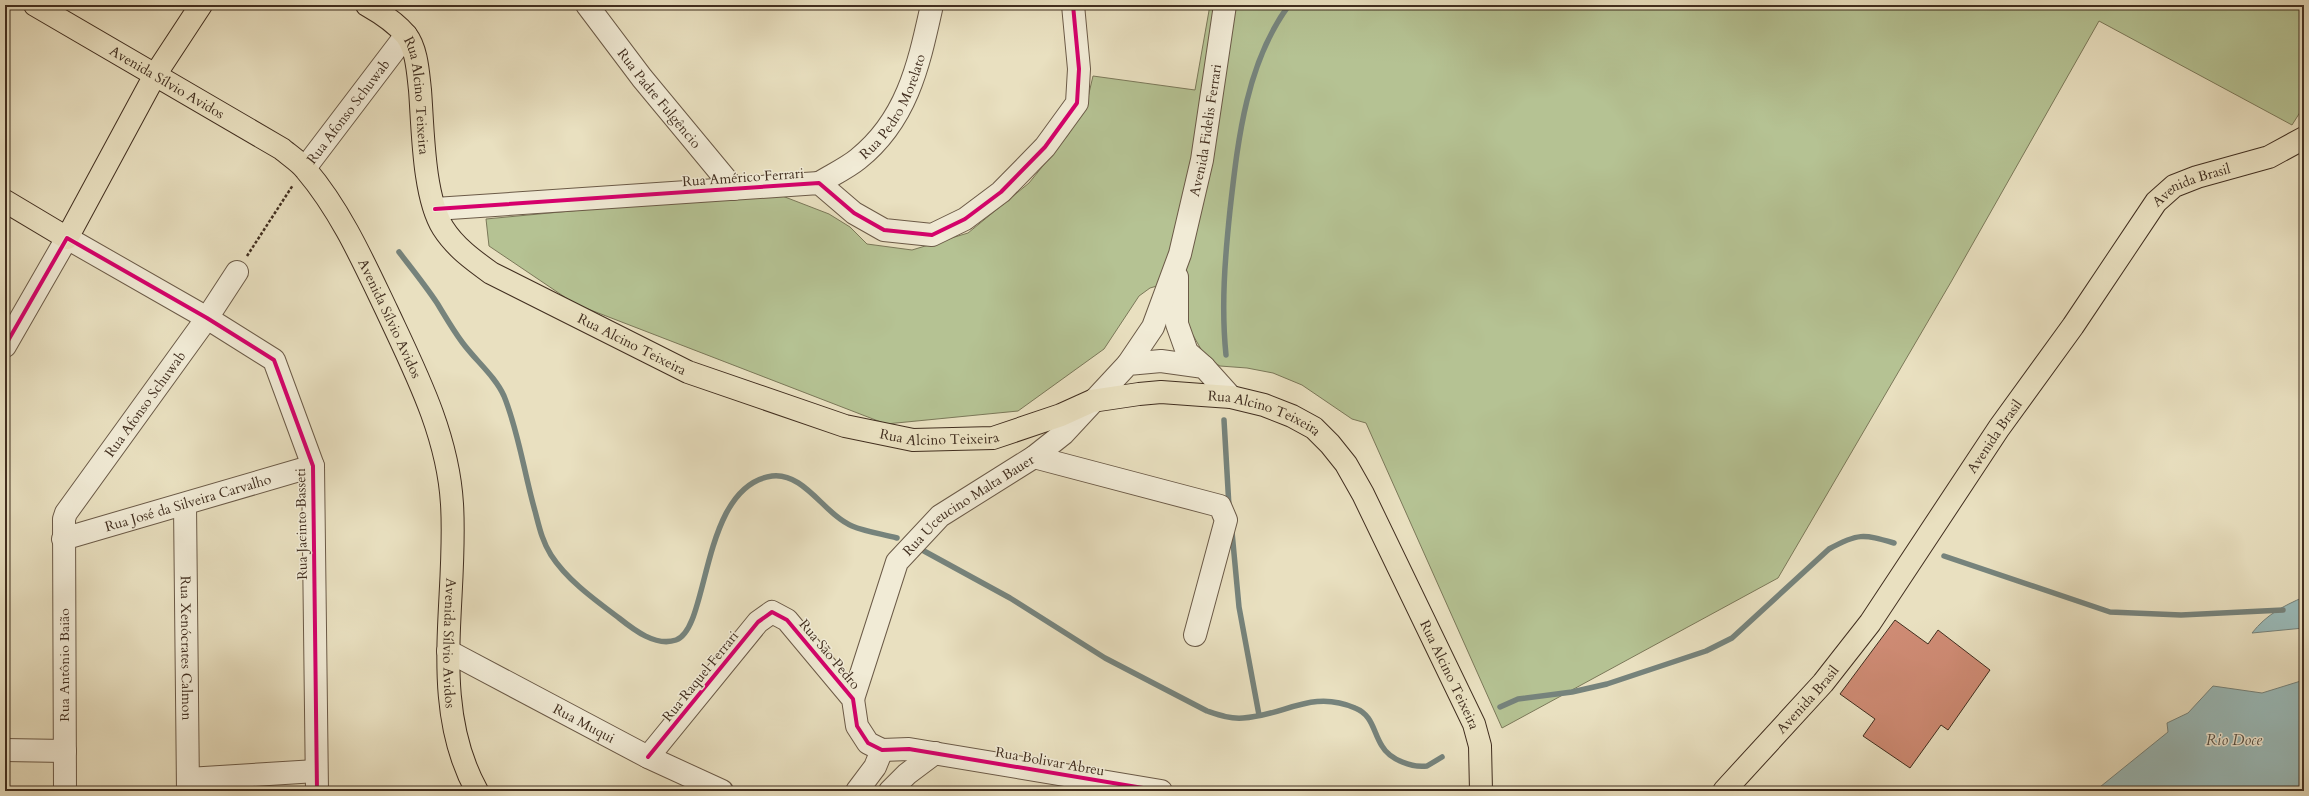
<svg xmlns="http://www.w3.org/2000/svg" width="2309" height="796" viewBox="0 0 2309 796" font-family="Cardo,serif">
  <rect width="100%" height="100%" fill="#e9e0c0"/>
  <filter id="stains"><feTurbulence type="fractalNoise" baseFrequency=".005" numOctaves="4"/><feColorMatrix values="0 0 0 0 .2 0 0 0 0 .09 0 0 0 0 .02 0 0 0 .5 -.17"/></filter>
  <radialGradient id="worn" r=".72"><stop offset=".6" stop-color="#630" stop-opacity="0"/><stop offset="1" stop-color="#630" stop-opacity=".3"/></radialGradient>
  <path fill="#b5c293" stroke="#7b7859" d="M1210 5H2304V106L2292 125 2099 21 1951 282 1778 578 1502 728 1366 423 1352 419 1302 385 1273 373 1247 368 1220 366 1206 358 1164 284 1150 288 1139 296 1104 349 1018 411 886 424 575 304 489 246 486 219 772 192 829 214 850 227 867 244 912 250 968 233 1029 183 1068 135 1086 106 1093 76 1195 90Z"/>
  <g fill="#9abbba" stroke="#76837c">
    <path d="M2304 597V628L2252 633C2266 615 2283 606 2304 597Z"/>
    <path d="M2304 680V791H2095L2168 732 2167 723 2188 713 2213 686 2262 693Z"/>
  </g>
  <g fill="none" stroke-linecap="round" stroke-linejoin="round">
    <g stroke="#76837c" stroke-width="5.5">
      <path d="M399 252C412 269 425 285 437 303 445 316 453 330 462 342 475 360 495 376 504 396 519 433 524 473 535 511 539 526 542 541 551 555 567 580 595 600 619 618 634 630 656 647 676 640 710 629 700 486 772 476 804 472 824 514 852 526 866 532 883 534 897 538"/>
      <path d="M1226 355C1221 306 1225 258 1230 210 1238 140 1246 63 1289 5"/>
      <path d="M1224 420 1229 507"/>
      <path d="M1232 532 1239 607 1259 715"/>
      <path d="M924 551 1010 598 1105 658 1207 711C1219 715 1230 719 1243 718 1284 716 1311 689 1355 708 1373 715 1373 732 1382 746 1390 760 1413 768 1427 766L1442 757"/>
      <path d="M1944 556 2110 612 2181 615 2283 610"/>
      <path d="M1500 707 1518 699 1572 692 1607 684 1706 651 1732 638 1829 549C1858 533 1863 534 1894 543"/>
    </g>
  </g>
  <path fill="#ce8b74" stroke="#412e1f" d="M1895 620 1928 644 1938 630 1990 670 1948 730 1941 725 1910 768 1863 736 1875 719 1840 694Z"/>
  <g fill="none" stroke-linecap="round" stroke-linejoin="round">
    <g stroke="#6b5a47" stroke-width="24">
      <g id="minor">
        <path id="s1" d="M587 5 642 78 734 189"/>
        <path id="s2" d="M305 168 406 35"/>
        <path id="s3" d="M819 183C832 175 847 168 858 159 908 119 919 63 932 5"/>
        <path d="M435 209 819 183 854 213 884 230 932 235 965 219 1001 192 1045 147 1077 103 1079 69 1073 5"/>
        <path d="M1177 277V324L1187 352 1204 367"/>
        <path d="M5 346 67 238 207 318 274 360 313 466 317 791"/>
        <path id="s4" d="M1128 364 1153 327 1180 254 1202 160 1225 5"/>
        <path d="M1034 457 1220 506 1226 520 1195 635"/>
        <path id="s5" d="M185 505 188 791"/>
        <path id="s6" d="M63 539 313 466"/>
        <path id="s7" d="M448 651 648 757 722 791"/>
        <path id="s8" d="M853 699 897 562 940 516 1034 457 1063 434 1128 364 1161 361 1204 367 1231 397"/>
        <path d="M5 750 65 751"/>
        <path d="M648 757 758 622 772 612 787 620 853 699 857 726 868 743 882 750 909 749 1161 791"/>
        <path d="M188 779 316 771"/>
        <path id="s9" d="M65 791 64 519 66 513 207 318 237 272"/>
        <path d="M857 791 875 767 882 750"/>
        <path d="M890 791 907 774 935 753"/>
      </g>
    </g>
    <g stroke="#412e1f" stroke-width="24">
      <g id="major">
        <path id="s10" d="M35 5 282 149C290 156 300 162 306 170 341 211 364 263 387 311 416 373 448 435 452 504 458 599 428 703 477 791"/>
        <path id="s11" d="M367 5C381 13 396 23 406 35 417 49 418 73 420 90 423 128 423 196 443 228 455 247 473 260 491 273L688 372 845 426 913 440 993 438 1061 415 1092 401 1139 394 1161 392 1202 395 1231 397 1264 405 1292 416 1314 428 1330 444 1346 464 1363 494 1474 724 1480 746 1481 791"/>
        <path d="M5 201 67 238 155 75 201 5"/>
        <path id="s12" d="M1724 791 1823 683 1870 623 1999 428 2073 326 2156 202 2174 186 2197 177 2269 157 2304 138"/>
      </g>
    </g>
    <path stroke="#412e1f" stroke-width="2.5" stroke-dasharray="3 2" stroke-linecap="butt" d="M247 256 293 185"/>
    <use href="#minor" stroke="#f1ebd6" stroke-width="22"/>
    <use href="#major" stroke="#e9e0c0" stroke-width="22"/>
    <g stroke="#f1ebd6" stroke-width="6">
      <g id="cycleway">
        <path d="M435 209 819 183 854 213 884 230 932 235 965 219 1001 192 1045 147 1077 103 1079 69 1073 5"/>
        <path d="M5 346 67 238 207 318 274 360 313 466 317 791"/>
        <path d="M648 757 758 622 772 612 787 620 853 699 857 726 868 743 882 750 909 749 1161 791"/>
      </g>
    </g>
    <use href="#cycleway" stroke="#d6006c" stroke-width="4"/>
  </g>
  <g text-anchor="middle" stroke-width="3" stroke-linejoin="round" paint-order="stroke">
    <g font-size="14" fill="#412e1f" stroke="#f1ebd6">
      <text dy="5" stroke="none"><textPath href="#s10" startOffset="153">Avenida Sílvio Avidos</textPath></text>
      <text dy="5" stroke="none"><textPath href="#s11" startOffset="112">Rua Alcino Teixeira</textPath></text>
      <text dy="5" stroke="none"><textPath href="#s1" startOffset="118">Rua Padre Fulgêncio</textPath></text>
      <text dy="5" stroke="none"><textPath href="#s3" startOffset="110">Rua Pedro Morelato</textPath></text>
      <text dy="5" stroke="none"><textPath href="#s2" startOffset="71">Rua Afonso Schuwab</textPath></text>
      <text dy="5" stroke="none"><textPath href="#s4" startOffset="249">Avenida Fidelis Ferrari</textPath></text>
      <text transform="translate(743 177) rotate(-4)" y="5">Rua Américo Ferrari</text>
      <text dy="5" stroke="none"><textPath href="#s12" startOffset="772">Avenida Brasil</textPath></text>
      <text dy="5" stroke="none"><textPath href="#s10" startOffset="489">Avenida Sílvio Avidos</textPath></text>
      <text dy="5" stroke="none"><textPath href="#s11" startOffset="472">Rua Alcino Teixeira</textPath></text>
      <text dy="5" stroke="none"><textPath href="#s9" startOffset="413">Rua Afonso Schuwab</textPath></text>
      <text dy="5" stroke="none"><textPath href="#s11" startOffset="1132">Rua Alcino Teixeira</textPath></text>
      <text dy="5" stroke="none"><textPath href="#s11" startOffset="796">Rua Alcino Teixeira</textPath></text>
      <text dy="5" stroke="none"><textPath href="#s12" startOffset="447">Avenida Brasil</textPath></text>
      <text dy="5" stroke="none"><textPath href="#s6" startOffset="130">Rua José da Silveira Carvalho</textPath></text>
      <text dy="5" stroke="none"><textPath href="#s8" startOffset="236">Rua Uceucino Malta Bauer</textPath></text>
      <text transform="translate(301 524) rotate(-91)" y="5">Rua Jacinto Basseti</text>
      <text dy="5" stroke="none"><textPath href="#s10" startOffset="825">Avenida Sílvio Avidos</textPath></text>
      <text dy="5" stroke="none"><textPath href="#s5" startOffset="143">Rua Xenócrates Calmon</textPath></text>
      <text transform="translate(830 654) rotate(50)" y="5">Rua São Pedro</text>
      <text transform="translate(64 665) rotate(-90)" y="5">Rua Antônio Baião</text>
      <text dy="5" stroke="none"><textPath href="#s11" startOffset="1468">Rua Alcino Teixeira</textPath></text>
      <text transform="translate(700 676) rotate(-51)" y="5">Rua Raquel Ferrari</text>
      <text dy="5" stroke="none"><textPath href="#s12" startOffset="124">Avenida Brasil</textPath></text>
      <text dy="5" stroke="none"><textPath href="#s7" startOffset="154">Rua Muqui</textPath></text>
      <text transform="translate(1050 761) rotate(10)" y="5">Rua Bolivar Abreu</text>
    </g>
    <g font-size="15" font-style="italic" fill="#575146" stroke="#f1ebd6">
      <text x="2234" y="745">Rio Doce</text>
    </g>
  </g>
  <rect width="2309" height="796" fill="none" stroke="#e9e0c0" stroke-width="20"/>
  <rect x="6" y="6" width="2297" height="784" fill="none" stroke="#412e1f" stroke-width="2"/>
  <rect x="10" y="10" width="2289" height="776" fill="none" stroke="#412e1f"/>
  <rect width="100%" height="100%" filter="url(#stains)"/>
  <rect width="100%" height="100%" fill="url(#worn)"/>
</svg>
